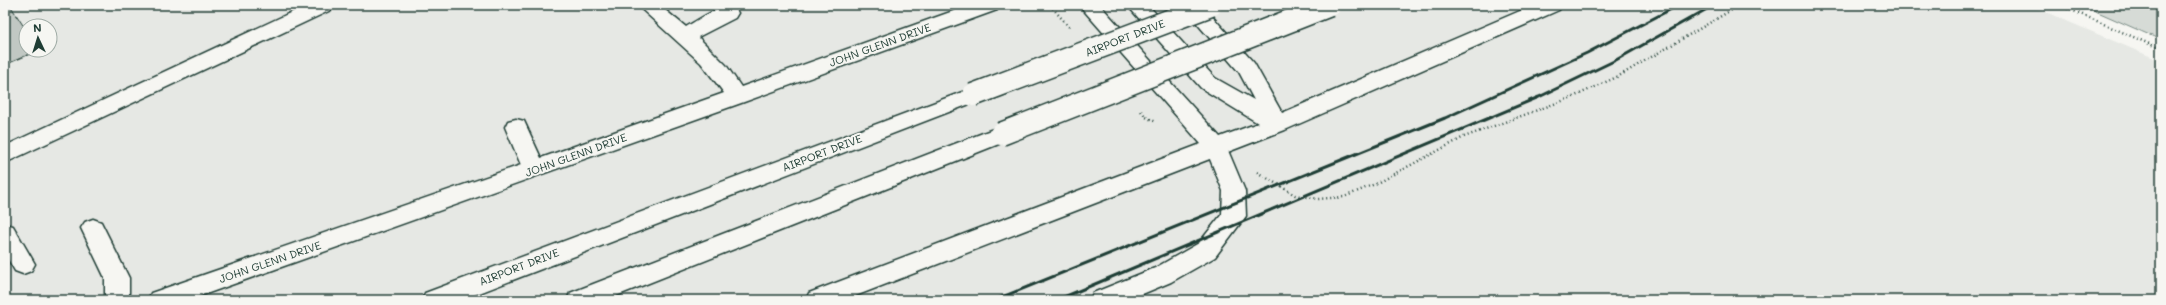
<svg xmlns="http://www.w3.org/2000/svg" width="2166" height="305" viewBox="0 0 2166 305" font-family="Mali,sans-serif">
  <rect width="100%" height="100%" fill="#f6f6f2"/>
  <filter id="ink" filterUnits="userSpaceOnUse"><feTurbulence type="fractalNoise" baseFrequency=".025" numOctaves="2"/><feDisplacementMap in="SourceGraphic" scale="8" xChannelSelector="R" yChannelSelector="G"/><feConvolveMatrix kernelMatrix="1 2 1 2 8 2 1 2 1" color-interpolation-filters="sRGB"/></filter>
  <g filter="url(#ink)">
    <path fill="#e6e8e4" fill-rule="evenodd" d="M5 5H2029L2161 61V300H5ZM26 26H50V50H26Z"/>
    <path fill="#d6dbd6" stroke="#7a8c85" d="M2082 5H2161V40Z"/>
    <path fill="#c1c8c3" stroke="#1f3d34" d="M5 5H10L26 30V50H39L5 65Z"/>
    <g fill="none" stroke-linecap="round" stroke-linejoin="round">
      <g stroke="#1f3d34" stroke-width="3">
        <g id="minor">
          <path d="M307 5H334L331 10 5 163V146Z"/>
          <path d="M637 5H659L686 27C700 19 719 4 735 8L738 13 735 18 698 37 726 65 741 87 970 5H1000L997 10 744 102 189 300H148L151 293 521 165 505 127 508 121 516 119 524 121 541 158 724 93 701 63Z"/>
          <path d="M1216 139 1224 141 1245 191 1246 216 1215 257 1171 282 1128 300H1090L1093 293 1155 268 1199 243 1222 214 1223 191 1205 147 1208 141Z"/>
          <path d="M93 219 101 222 129 278V300H105V278L81 228 85 222Z"/>
          <path d="M5 224 13 226 35 264 31 271 23 274 15 271 5 254Z"/>
        </g>
      </g>
      <g stroke="#1f3d34" stroke-width="3">
        <g id="major">
          <path d="M1079 5H1100L1220 137 1258 123 1201 88 1127 5H1148L1215 78 1254 100 1239 72 1181 5H1202L1254 63 1282 113 1534 5H1562L1559 10 1285 130 845 300H806L809 293 1201 144Z"/>
          <path d="M973 88 980 90 984 95 980 100 461 300H422L425 293Z"/>
          <path d="M1001 126 1009 128 1012 134 1009 140 606 300H567L570 293Z"/>
        </g>
      </g>
      <g stroke="#1f3d34" stroke-width="2.5" stroke-dasharray="1 3" stroke-linecap="butt">
        <path d="M1050 5 1070 28"/>
        <path d="M2060 5 2161 49"/>
        <path d="M1141 111 1146 117 1156 122"/>
        <path d="M1257 172 1295 195 1318 199 1344 197 1375 184 1464 137 1573 97 1619 76 1740 5"/>
      </g>
      <use href="#minor" fill="#f6f6f2" fill-rule="evenodd"/>
      <use href="#major" fill="#f6f6f2" fill-rule="evenodd"/>
      <g stroke="#1f3d34" stroke-width="3">
        <path d="M995 300 1445 118 1587 53 1679 5"/>
        <path d="M1057 300 1539 97 1616 60 1714 5"/>
      </g>
      <g stroke="#1f3d34" stroke-width="25" stroke-linecap="butt">
        <g id="major-bridge">
          <path d="M973 95 1211 5"/>
          <path d="M1001 134 1330 5"/>
        </g>
      </g>
      <use href="#major-bridge" stroke="#f6f6f2" stroke-width="22"/>
    </g>
  </g>
  <g text-anchor="middle" stroke-width="4" stroke-linejoin="round" paint-order="stroke">
    <g font-size="11" fill="#1f3d34" stroke="#f6f6f2">
      <text transform="translate(1125 38) rotate(-21)" y="4">AIRPORT DRIVE</text>
      <text transform="translate(880 45) rotate(-20)" y="4">JOHN GLENN DRIVE</text>
      <text transform="translate(822 153) rotate(-21)" y="4">AIRPORT DRIVE</text>
      <text transform="translate(576 155) rotate(-20)" y="4">JOHN GLENN DRIVE</text>
      <text transform="translate(270 262) rotate(-19)" y="4">JOHN GLENN DRIVE</text>
      <text transform="translate(519 267) rotate(-21)" y="4">AIRPORT DRIVE</text>
    </g>
  </g>
  <rect width="2166" height="305" fill="none" stroke="#f6f6f2" stroke-width="20"/>
  <rect x="10" y="10" width="2146" height="285" fill="none" stroke="#1f3d34" stroke-width="1.5" filter="url(#ink)"/>
  <g transform="translate(38 38) rotate(356)"><circle r="19" fill="#f6f6f2" stroke="#a0aca6"/>
  <path d="M0-3L7 15L0 10L-7 15Z" fill="#1f3d34"/>
  <text y="-6" font-size="11" font-weight="bold" text-anchor="middle" fill="#1f3d34">N</text>
  </g>
</svg>
